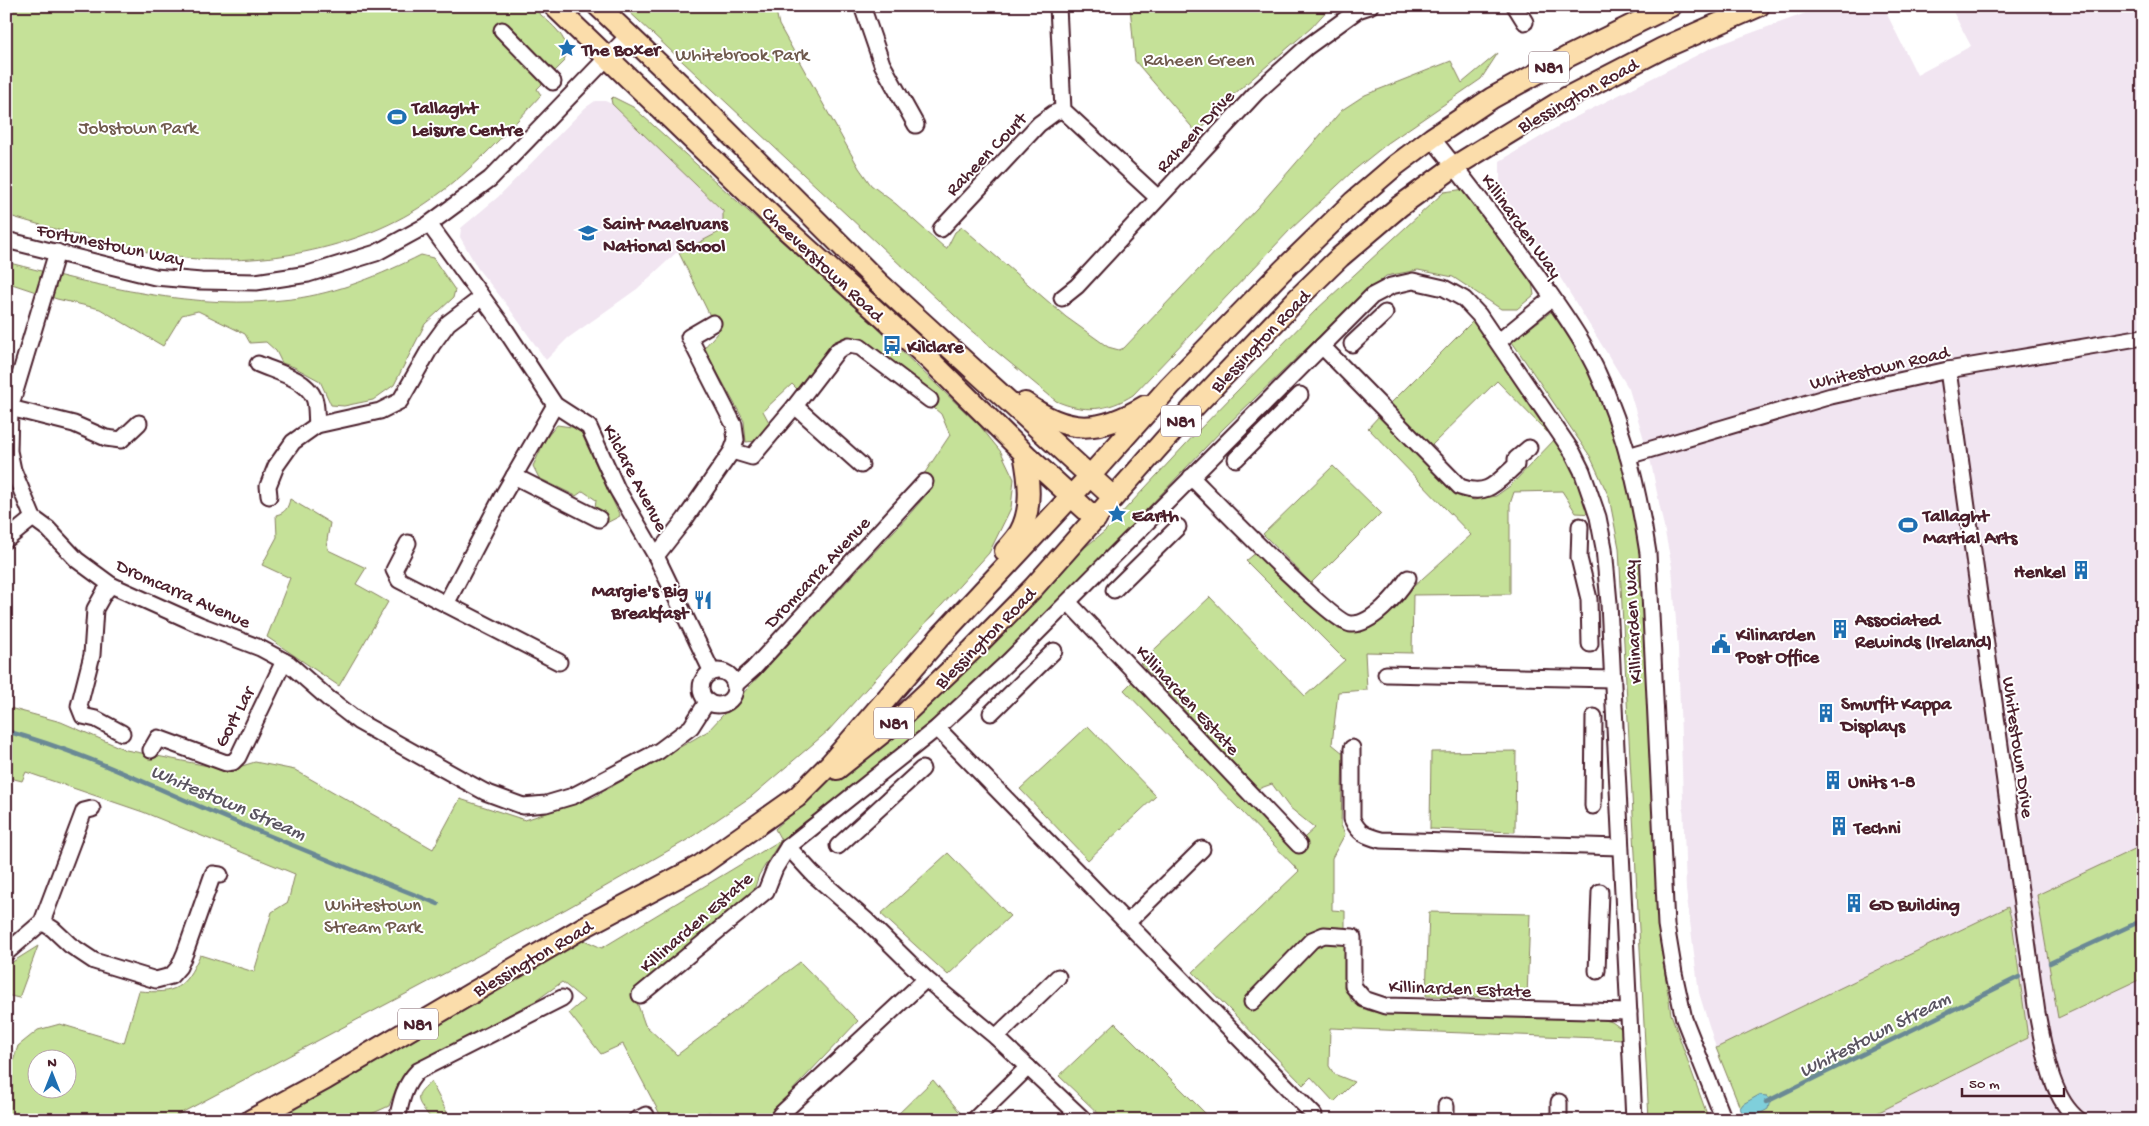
<svg xmlns="http://www.w3.org/2000/svg" width="2149" height="1126" viewBox="0 0 2149 1126" font-family="'Gochi Hand',sans-serif">
  <rect width="100%" height="100%" fill="#fff"/>
  <filter id="ink" filterUnits="userSpaceOnUse"><feTurbulence type="fractalNoise" baseFrequency=".02" numOctaves="2"/><feDisplacementMap in="SourceGraphic" scale="10" xChannelSelector="R" yChannelSelector="G"/><feConvolveMatrix kernelMatrix="1 2 1 2 8 2 1 2 1" color-interpolation-filters="sRGB"/></filter>
  <g filter="url(#ink)">
    <g fill="#f1e5f1">
      <path d="M1825 6H1883L1917 75 1971 46 1950 6H2143V845L2037 895 2058 1018 2143 978V1120H1863L2028 1038 2012 922 2008 907 1716 1048 1699 993 1686 890 1678 648 1672 567 1651 463 1629 389 1561 279 1506 198 1500 180V161L1564 123 1713 47Z"/>
      <path d="M595 101H605L612 104 634 122 723 212V230L679 253H676L637 289 568 338 546 360 504 301 478 269 460 237 461 228 498 197 585 108Z"/>
    </g>
    <g fill="#c5e198" stroke="#888062" fill-rule="evenodd">
      <path d="M6 6H531C545 20 575 38 564 60L565 61 537 89 541 95C507 132 473 170 432 199 360 251 251 270 164 255 111 246 58 230 6 215Z"/>
      <path d="M623 6H775L779 25 859 168 871 185 896 204 945 248H947L955 232 962 227 1066 317 1108 347 1119 350 1124 348 1257 208 1342 110 1365 95 1451 61 1462 83 1498 53 1481 79 1388 143 1353 171 1290 230 1133 395C1108 411 1083 413 1056 401L968 328Z"/>
      <path d="M1130 6H1331L1311 28 1232 96 1197 133 1135 61Z"/>
      <path d="M613 97 633 107 874 325 980 426 1001 452 1014 479 1011 508 989 553 828 731 752 796 687 840 566 909 168 1120H6V1083L18 1046 38 1030 60 1024 124 1043 139 991C176 994 184 989 200 955L254 972 272 912 288 902 295 874 143 812 26 772 22 781 6 777V707L61 722 126 750 229 770 255 762 295 770 433 849 460 799 525 820 594 797 708 731 907 517 933 487 920 480 950 435 941 414 849 337 797 389 792 384 763 411 770 424 756 441 746 442 744 421 704 348 718 332 679 253 723 230V211L612 104 611 99ZM38 1058H68V1088H38Z"/>
      <path d="M1465 189 1532 282 1534 295 1517 309H1501L1453 277 1418 270 1386 276 1337 319 1223 429 1050 611 931 722 840 797 804 822 786 839 781 840 759 875 755 887 746 900 633 991 645 1025 677 1055 800 962 858 1021 770 1114 776 1120H723L709 1112 694 1117 698 1120H663L623 1044 601 1054 569 1013 584 1000 562 982 537 1000 413 1065 397 1086 389 1106 358 1120H269L472 1002 584 940 602 948 781 840 775 829 834 775 945 660 1104 532 1198 431 1316 310 1444 192Z"/>
      <path d="M421 255 433 258 455 290 453 298 425 324 394 385 373 400 344 406 331 405 320 381 294 367 282 363 276 351 266 342 250 343 245 334 198 311 182 315 163 346 100 309 57 299 6 282V262C99 286 195 311 292 299 338 293 381 275 421 255Z"/>
      <path d="M1552 311 1577 349 1598 394 1624 463 1642 532 1658 927 1671 1014 1709 1120H1649L1619 548 1609 497 1590 456 1512 342Z"/>
      <path d="M1473 321 1553 430 1547 432 1497 381 1430 447 1389 405Z"/>
      <path d="M1380 415 1456 494 1474 500 1496 496 1510 486 1557 437 1572 462 1594 514 1576 513 1562 491 1514 492 1510 504V594L1413 595 1412 653 1365 652 1367 690 1338 692 1332 744 1343 753 1341 825 1345 834 1332 858V910L1345 911V986L1352 1002 1367 1010 1383 1014 1601 1019 1612 1022 1626 1032 1625 1039 1330 1028 1329 1066 1334 1074 1354 1082 1334 1102 1311 1077 1303 1085 1193 972 1299 871 1124 690 1134 680 1296 845 1315 828 1289 807 1272 784 1258 789 1140 663 1210 597 1305 696 1345 660 1246 561 1258 551 1338 629 1346 631 1365 630 1471 535 1368 428Z"/>
      <path d="M557 425 579 428 620 516 599 527 603 517 595 508 596 500 583 491 576 496 539 478 533 466 546 438Z"/>
      <path d="M1333 466 1381 513 1311 583 1263 534Z"/>
      <path d="M290 499 330 523 327 540 328 550 366 568 356 584 388 602 339 686 267 637 290 578 262 565 277 537 276 515C285 513 288 508 290 499Z"/>
      <path d="M1088 726 1156 796 1088 860 1020 789Z"/>
      <path d="M1516 751 1515 832 1430 829 1431 752Z"/>
      <path d="M2143 845V978L2058 1018 2037 895Z"/>
      <path d="M948 853 1010 916 948 975 881 914Z"/>
      <path d="M2008 907 2012 922 2028 1038 1863 1120H1746L1754 1117 1743 1106 1740 1108 1716 1048Z"/>
      <path d="M1429 912 1530 914 1527 998 1426 996Z"/>
      <path d="M38 946 19 998 6 995V966Z"/>
      <path d="M1115 1023 1208 1116 1204 1120H1105L1059 1076Z"/>
      <path d="M933 1080 964 1117 962 1120H892Z"/>
      <path d="M431 1082 451 1120H432C419 1102 410 1098 431 1082Z"/>
    </g>
    <path fill="#7fcfdb" stroke="#6a8995" d="M1759 1095 1767 1096 1770 1100 1768 1109 1754 1117 1745 1119 1740 1108 1743 1104Z"/>
    <g fill="none" stroke-linecap="round" stroke-linejoin="round">
      <g stroke="#6a8995" stroke-width="4.5">
        <path d="M6 731C77 750 143 782 210 811 286 843 362 874 438 904"/>
        <path d="M2050 963 2143 920"/>
        <path d="M1766 1102 2019 977"/>
        <path d="M700 1116 706 1120"/>
      </g>
      <g stroke="#4a1f2b" stroke-width="19">
        <g id="minor">
          <path d="M862 6 882 64 916 125"/>
          <path d="M1058 6 1063 110 1158 198"/>
          <path d="M1515 6 1525 22"/>
          <path d="M502 30 553 82"/>
          <path d="M1432 138C1468 183 1502 228 1536 274 1552 297 1569 320 1583 344 1619 408 1637 480 1648 553L1666 925 1674 973 1684 1019 1724 1120"/>
          <path d="M429 224 501 323 555 405 589 427 617 489 656 556 712 672"/>
          <path d="M941 229 1039 124 1054 113 1063 110"/>
          <path d="M6 240 155 277 201 281 256 282 308 274 376 253 429 224 490 179 629 35"/>
          <path d="M57 252 10 408 9 451 13 470 33 518 48 529 77 560 111 585 200 625 260 648 288 663 330 700"/>
          <path d="M1062 298 1077 286 1256 93 1307 47 1358 10 1370 6"/>
          <path d="M1498 342 1552 298"/>
          <path d="M1352 344 1385 313"/>
          <path d="M1322 346 1460 487C1488 497 1496 483 1516 465V459L1529 448"/>
          <path d="M258 364C276 372 305 378 314 398 317 405 316 417 317 425"/>
          <path d="M1948 370 2037 1013C2044 1047 2050 1098 2079 1120"/>
          <path d="M795 406 861 465"/>
          <path d="M10 408 74 424 106 438 121 440 139 423"/>
          <path d="M732 451 752 457 795 406 838 350 849 345 860 347 930 400"/>
          <path d="M1628 456 1831 396 1948 370 2143 337"/>
          <path d="M1236 459 1300 395"/>
          <path d="M514 476 599 519"/>
          <path d="M1191 477C1212 498 1333 624 1351 624 1372 625 1397 595 1408 578"/>
          <path d="M269 496 268 486 276 466 293 442 317 425 380 411 400 401 432 345 448 323 481 298"/>
          <path d="M1580 526 1579 558 1589 599 1590 644"/>
          <path d="M6 540 33 518"/>
          <path d="M408 543 394 570 399 580 559 662"/>
          <path d="M656 556 685 519 732 451 736 440 734 425 689 337 713 323"/>
          <path d="M111 585 104 593 95 609 92 655 79 706 83 716 96 719 122 733"/>
          <path d="M1114 590 1178 527"/>
          <path d="M1069 603 1299 845"/>
          <path d="M446 604 502 497 555 405"/>
          <circle cx="718" cy="688" r="17"/>
          <path d="M1386 674 1613 679"/>
          <path d="M735 685 753 669 925 482"/>
          <path d="M332 701 359 722 463 780 485 792 523 806 546 804 573 796 659 751 691 727 707 702"/>
          <path d="M991 713 1054 651"/>
          <path d="M937 728 1314 1115"/>
          <path d="M1352 748V819C1359 834 1366 836 1381 840L1620 847"/>
          <path d="M151 750 158 738 226 763 233 762 238 757 284 661"/>
          <path d="M1593 806 1594 717"/>
          <path d="M838 846 922 769"/>
          <path d="M42 922 53 929 70 945 94 961 156 980 171 976 179 967 185 953 213 874 220 875"/>
          <path d="M1127 923 1202 849"/>
          <path d="M6 953 42 922 84 811 92 809"/>
          <path d="M1597 971 1600 892"/>
          <path d="M640 995 766 891 775 868 788 847"/>
          <path d="M1252 1002 1312 940 1324 935 1353 937V986L1364 999 1385 1006 1629 1012"/>
          <path d="M996 1037 1058 977"/>
          <path d="M780 1115 926 979"/>
          <path d="M397 1120C401 1101 404 1085 418 1071L562 998"/>
          <path d="M636 1120 646 1115"/>
          <path d="M974 1120 1028 1067"/>
          <path d="M1084 1120 996 1037 926 979 867 921 813 874 788 847 937 728 1009 661 1372 296 1391 286 1413 281 1444 288 1464 299 1479 315 1573 453 1582 471 1598 517 1604 548 1609 603 1634 1120"/>
          <path d="M1446 1120V1106"/>
          <path d="M1559 1120V1102"/>
        </g>
      </g>
      <g stroke="#4a1f2b" stroke-width="24">
        <g id="major">
          <path d="M554 6 777 221 928 358 1024 453 1096 519"/>
          <path d="M598 6 682 86 879 283 1113 497"/>
          <path d="M1025 403C1068 435 1100 433 1145 406"/>
          <path d="M1005 551C1010 545 1016 539 1020 532 1033 508 1029 479 1024 453"/>
          <path d="M837 769 896 722 972 650 1034 587 1194 407 1299 297 1340 257 1400 206 1455 166 1566 98 1663 48 1759 6"/>
          <path d="M251 1120 326 1079 584 927 701 865 797 797 830 764 939 638 1090 476 1170 386 1282 271 1354 201 1396 165 1432 138 1492 98 1569 56 1671 6"/>
        </g>
      </g>
      <use href="#minor" stroke="#fff" stroke-width="15"/>
      <use href="#major" stroke="#fbddab" stroke-width="20"/>
    </g>
  </g>
  <defs>
    <g id="sight-bare" transform="scale(1.5)"><path d="M0-6L1.8-2.2L6-1.7L2.9 1.2L3.7 5.4L0 3.3L-3.7 5.4L-2.9 1.2L-6-1.7L-1.8-2.2Z" fill="#1f6fb2" stroke="#fff" stroke-width="2.5" paint-order="stroke"/></g>
    <g id="stadium-bare" transform="scale(1.5)"><path d="M0-5a6.5 5 0 1 0 0 10a6.5 5 0 1 0 0-10ZM-3.5-1.8h7v3.6h-7Z" fill="#1f6fb2" stroke="#fff" stroke-width="2.5" paint-order="stroke"/></g>
    <g id="school-bare" transform="scale(1.5)"><path d="M0-5L7-2L0 1L-7-2ZM-4 1L0 2.5L4 1V4Q0 6-4 4Z" fill="#1f6fb2" stroke="#fff" stroke-width="2.5" paint-order="stroke"/></g>
    <g id="bus-bare" transform="scale(1.5)"><path d="M-5-6H5V4H4V6H2V4H-2V6H-4V4H-5ZM-3.5-4V0h7V-4ZM-3.5 1.2v1.5H-2V1.2ZM2 1.2v1.5H3.5V1.2Z" fill="#1f6fb2" stroke="#fff" stroke-width="2.5" paint-order="stroke"/></g>
    <g id="building-bare" transform="scale(1.5)"><path d="M-4-6H4V6H1V3H-1V6H-4ZM-2.5-4.3h1.7v1.8h-1.7ZM.8-4.3h1.7v1.8H.8ZM-2.5-1h1.7V.8h-1.7ZM.8-1h1.7V.8H.8Z" fill="#1f6fb2" stroke="#fff" stroke-width="2.5" paint-order="stroke"/></g>
    <g id="restaurant-bare" transform="scale(1.5)"><path d="M-5-6h1v4h1v-4h1v4h1v-4h1v5L-1.5 .5V6h-2V.5L-5-1ZM5-6V6H3V1.5H1.5Q1.5-4 5-6Z" fill="#1f6fb2" stroke="#fff" stroke-width="2.5" paint-order="stroke"/></g>
    <g id="civic-bare" transform="scale(1.5)"><path d="M-.6-6.5H3V-4.5H.6V-3L4-1V1h2V6H-6V1h2V-1L-.6-3ZM-1.2 2.5V6h2.4V2.5Z" fill="#1f6fb2" stroke="#fff" stroke-width="2.5" paint-order="stroke"/></g>
  </defs>
  <g fill-rule="evenodd">
    <use href="#sight-bare" x="567" y="48"/>
    <use href="#stadium-bare" x="397" y="117"/>
    <use href="#school-bare" x="588" y="233"/>
    <use href="#bus-bare" x="892" y="345"/>
    <use href="#sight-bare" x="1117" y="514"/>
    <use href="#stadium-bare" x="1908" y="525"/>
    <use href="#building-bare" x="2081" y="570"/>
    <use href="#restaurant-bare" x="703" y="600"/>
    <use href="#building-bare" x="1840" y="629"/>
    <use href="#civic-bare" x="1721" y="644"/>
    <use href="#building-bare" x="1826" y="713"/>
    <use href="#building-bare" x="1833" y="780"/>
    <use href="#building-bare" x="1839" y="826"/>
    <use href="#building-bare" x="1854" y="903"/>
  </g>
  <g text-anchor="middle" stroke-width="4" stroke-linejoin="round" paint-order="stroke">
    <g fill="#fff" stroke="#80626b" stroke-width="1">
      <rect x="1529" y="51.5" width="40" height="31" rx="4"/>
      <rect x="1161" y="405.5" width="40" height="31" rx="4"/>
      <rect x="874" y="707.5" width="40" height="31" rx="4"/>
      <rect x="398" y="1008.5" width="40" height="31" rx="4"/>
    </g>
    <g font-size="18" font-weight="bold" fill="#4a1f2b">
      <text x="1549" y="73">N81</text>
      <text x="1181" y="427">N81</text>
      <text x="894" y="729">N81</text>
      <text x="418" y="1030">N81</text>
    </g>
    <g font-size="19" font-weight="bold" fill="#4a1f2b" stroke="#fff" text-anchor="start">
      <text x="582" y="55">The Boxer</text>
      <text x="412" y="113">Tallaght<tspan x="412" dy="22">Leisure Centre</tspan></text>
      <text x="603" y="229">Saint Maelruans<tspan x="603" dy="22">National School</tspan></text>
      <text x="907" y="352">Kilclare</text>
      <text x="1132" y="521">Earth</text>
      <text x="1923" y="521">Tallaght<tspan x="1923" dy="22">Martial Arts</tspan></text>
      <text x="2066" y="577" text-anchor="end">Henkel</text>
      <text x="688" y="596" text-anchor="end">Margie's Big<tspan x="688" dy="22">Breakfast</tspan></text>
      <text x="1855" y="625">Associated<tspan x="1855" dy="22">Rewinds (Ireland)</tspan></text>
      <text x="1736" y="640">Kilinarden<tspan x="1736" dy="22">Post Office</tspan></text>
      <text x="1841" y="709">Smurfit Kappa<tspan x="1841" dy="22">Displays</tspan></text>
      <text x="1848" y="787">Units 1-8</text>
      <text x="1854" y="833">Techni</text>
      <text x="1869" y="910">GD Building</text>
    </g>
    <g font-size="19" fill="#6f594c" stroke="#fff">
      <text x="742" y="60">Whitebrook Park</text>
      <text x="1199" y="65">Raheen Green</text>
      <text x="138" y="133">Jobstown Park</text>
      <text x="373" y="910">Whitestown<tspan x="373" dy="22">Stream Park</tspan></text>
    </g>
    <g font-size="19" fill="#4a1f2b" stroke="#fff">
      <text transform="translate(1577 94) rotate(-29)" y="7">Blessington Road</text>
      <text transform="translate(1194 130) rotate(-47)" y="7">Raheen Drive</text>
      <text transform="translate(985 153) rotate(-46)" y="7">Raheen Court</text>
      <text transform="translate(1523 225) rotate(54)" y="7">Killinarden Way</text>
      <text transform="translate(111 243) rotate(12)" y="7">Fortunestown Way</text>
      <text transform="translate(824 263) rotate(43)" y="7">Cheeverstown Road</text>
      <text transform="translate(1259 340) rotate(-46)" y="7">Blessington Road</text>
      <text transform="translate(1879 366) rotate(-13)" y="7">Whitestown Road</text>
      <text transform="translate(637 477) rotate(62)" y="7">Kilclare Avenue</text>
      <text transform="translate(816 571) rotate(-47)" y="7">Dromcarra Avenue</text>
      <text transform="translate(184 592) rotate(24)" y="7">Dromcarra Avenue</text>
      <text transform="translate(1631 622) rotate(-93)" y="7">Killinarden Way</text>
      <text transform="translate(984 637) rotate(-45)" y="7">Blessington Road</text>
      <text transform="translate(1189 699) rotate(47)" y="7">Killinarden Estate</text>
      <text transform="translate(233 716) rotate(-62)" y="7">Gort Lar</text>
      <text transform="translate(2020 747) rotate(82)" y="7">Whitestown Drive</text>
      <text transform="translate(695 921) rotate(-41)" y="7">Killinarden Estate</text>
      <text transform="translate(532 957) rotate(-30)" y="7">Blessington Road</text>
      <text transform="translate(1460 987) rotate(2)" y="7">Killinarden Estate</text>
    </g>
    <g font-size="20" font-style="italic" fill="#5a5460" stroke="#fff">
      <text transform="translate(229 801) rotate(23)" y="7">Whitestown Stream</text>
      <text transform="translate(1874 1033) rotate(-27)" y="7">Whitestown Stream</text>
    </g>
  </g>
  <rect width="2149" height="1126" fill="none" stroke="#fff" stroke-width="25"/>
  <rect x="12" y="12" width="2124" height="1101" fill="none" stroke="#4a1f2b" stroke-width="2" filter="url(#ink)"/>
  <g transform="translate(52 1074)"><circle r="24" fill="#ffffff" stroke="#b7a5aa"/>
  <path d="M0-4L9 19L0 12L-9 19Z" fill="#1f6fb2"/>
  <text y="-8" font-size="14" font-weight="bold" text-anchor="middle" fill="#4a1f2b">N</text>
  </g>
  <path d="M1962 1088v8h102v-8" fill="none" stroke="#4a1f2b" stroke-width="2.5"/>
  <text x="1969" y="1088" font-size="15" fill="#4a1f2b" stroke="#ffffff" stroke-width="4" paint-order="stroke">50 m</text>
</svg>
